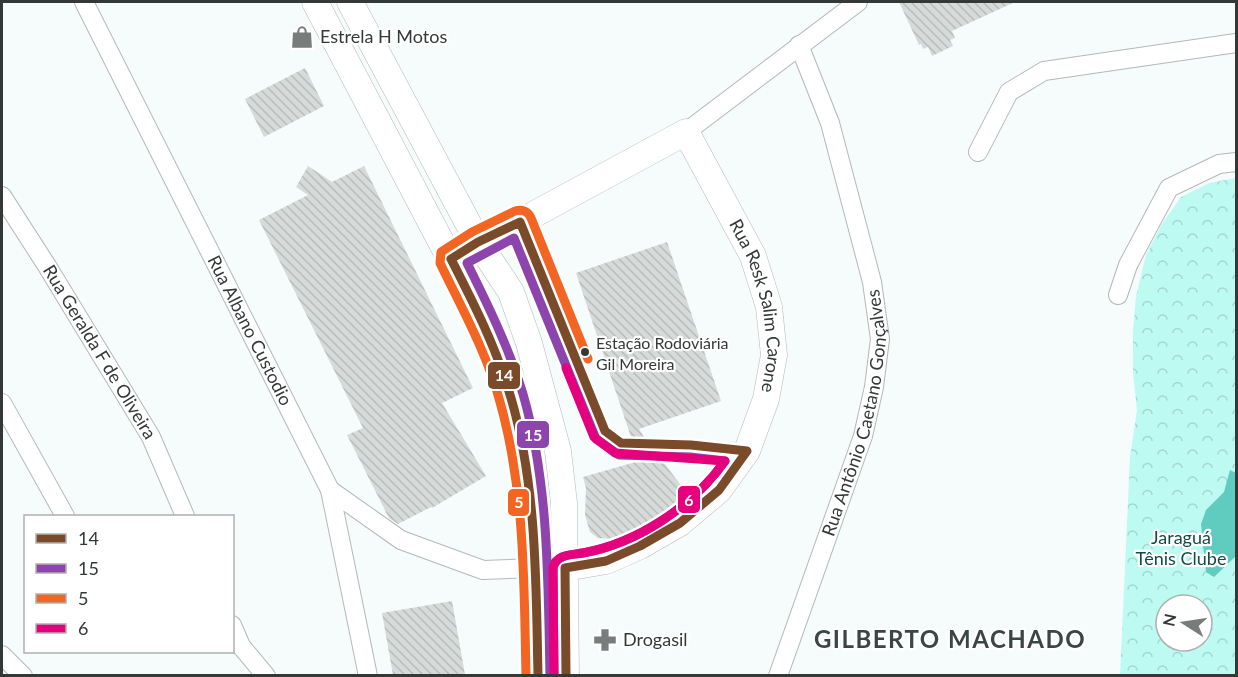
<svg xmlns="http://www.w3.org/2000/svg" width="1238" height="677" viewBox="0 0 1238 677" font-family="Lato,sans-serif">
  <defs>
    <pattern id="park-crowns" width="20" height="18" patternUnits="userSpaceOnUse" patternTransform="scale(1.5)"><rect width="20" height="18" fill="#bdfaf2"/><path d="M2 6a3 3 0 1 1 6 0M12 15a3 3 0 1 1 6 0" fill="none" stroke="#a3d7d0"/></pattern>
    <pattern id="building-back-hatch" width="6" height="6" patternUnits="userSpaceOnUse" patternTransform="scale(1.5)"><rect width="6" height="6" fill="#d6dbda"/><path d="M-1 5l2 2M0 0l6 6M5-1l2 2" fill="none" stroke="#b8bdbc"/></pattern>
  </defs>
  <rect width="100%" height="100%" fill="#f6fcfb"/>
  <path fill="url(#park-crowns)" fill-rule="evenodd" d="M1236 178V675L1120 676 1130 457 1137 410 1133 373V332L1136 296 1146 255 1162 224 1181 197 1209 183ZM1166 605H1202V641H1166Z"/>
  <path fill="#60ccc0" d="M1230 470 1236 473V556L1214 577 1206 572 1201 524 1206 510 1224 492Z"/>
  <g fill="url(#building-back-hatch)">
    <path d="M899 2H1015L952 31 955 38 950 40 953 46 932 56 928 47 923 49 921 44 919 45Z"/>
    <path d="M305 68 324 106 264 137 245 99Z"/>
    <path d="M308 166 332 182 364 166 473 388 442 403 486 476 432 508 431 507 398 524 389 518 347 435 363 428 259 220 308 195 296 187Z"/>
    <path d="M667 242 721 401 639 429 644 437H631L576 273Z"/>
    <path d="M635 450 655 451 689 496 671 511 633 533 612 539 598 538 590 532 585 515 586 488 583 477 639 461Z"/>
    <path d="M452 601 465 675H393L382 613Z"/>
  </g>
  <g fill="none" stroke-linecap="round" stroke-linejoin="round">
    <g stroke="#b3b9b8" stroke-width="10">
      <path id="lane" d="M521 225 605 431 621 443 691 445 745 450"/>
    </g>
    <g stroke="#b3b9b8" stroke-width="20">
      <g id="street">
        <path id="s1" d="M84 2 330 490 368 676"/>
        <path d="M686 132 858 2"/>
        <path d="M978 152 1009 92 1044 71 1236 43"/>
        <path id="s2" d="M2 196 47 266 151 437 185 516"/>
        <path d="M1118 295 1128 265 1169 188 1219 164 1236 162"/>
        <path d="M2 403 65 516"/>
        <path d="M330 490 401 540 483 570 536 568"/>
        <path d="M232 625 241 646 266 676"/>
        <path d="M2 655 23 676"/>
        <path id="s3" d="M778 676 863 436 874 387 880 339 872 282 830 123 799 45"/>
      </g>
    </g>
    <g stroke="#b3b9b8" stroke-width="27">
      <g id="secondary">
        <path d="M315 2 479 314 501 368 517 418 527 480 536 568 538 676"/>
        <path d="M350 2 478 242 511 292 529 343 558 451 564 503 566 676"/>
        <path id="s4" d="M451 259 478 242 520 222 686 132 753 256 769 307 774 355 766 399 747 451 719 490 680 523 640 546 606 561 565 568H536"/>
      </g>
    </g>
    <use href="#lane" stroke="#fefffe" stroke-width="9"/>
    <use href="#street" stroke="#fefffe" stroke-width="18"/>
    <use href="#secondary" stroke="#fefffe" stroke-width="26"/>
    <g stroke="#fff" stroke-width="14">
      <path id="bus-1" d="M538 676C536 584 537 487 511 398 497 349 474 304 451 259L478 242 520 222 605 431 621 443 691 445 747 451 719 490 680 523 640 546 606 561 565 568 566 676"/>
    </g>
    <g stroke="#fff" stroke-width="14">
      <path id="bus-2" d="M550 676C548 582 549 484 523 394 509 348 488 305 467 263L514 238 596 439 619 455 690 457 725 461C693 506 638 543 583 553 571 555 556 554 553 568L554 676"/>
    </g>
    <g stroke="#fff" stroke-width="14">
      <path id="bus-3" d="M526 676C524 585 525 490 500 402 487 353 462 309 440 263L441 252 472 232 515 211C522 209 528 211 531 218L588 359"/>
    </g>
    <g stroke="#fff" stroke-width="14">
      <path id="bus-4" d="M554 676 553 568C556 554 571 555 583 553 638 543 693 506 725 461L615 453 594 437 566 368"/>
    </g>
    <use href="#bus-1" stroke="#7a4b2a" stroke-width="9"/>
    <use href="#bus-2" stroke="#8e44ad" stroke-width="9"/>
    <use href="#bus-3" stroke="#f26522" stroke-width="9"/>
    <use href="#bus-4" stroke="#e5007d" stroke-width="9"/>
  </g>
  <defs>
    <g id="shop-bare" transform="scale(1.8)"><path d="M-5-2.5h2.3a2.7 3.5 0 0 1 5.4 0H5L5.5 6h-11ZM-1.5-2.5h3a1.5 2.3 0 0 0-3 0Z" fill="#787d7c" stroke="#fff" stroke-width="2.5" paint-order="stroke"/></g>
    <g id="pharmacy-bare" transform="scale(1.8)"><path d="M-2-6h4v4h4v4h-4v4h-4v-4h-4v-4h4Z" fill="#787d7c" stroke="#fff" stroke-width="2.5" paint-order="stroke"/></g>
  </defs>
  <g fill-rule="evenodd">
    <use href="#shop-bare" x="302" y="37"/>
    <use href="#pharmacy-bare" x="605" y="640"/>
  </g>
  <circle fill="#343938" stroke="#fff" stroke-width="2" cx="585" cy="352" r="5"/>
  <g text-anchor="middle" stroke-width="4.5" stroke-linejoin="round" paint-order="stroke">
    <g font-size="16" fill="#343938" stroke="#fff" text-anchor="start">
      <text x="596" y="349">Estação Rodoviária<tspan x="596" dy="21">Gil Moreira</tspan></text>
    </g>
    <g font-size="18" fill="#343938" stroke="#fff" text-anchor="start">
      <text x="320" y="43">Estrela H Motos</text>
      <text x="623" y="646">Drogasil</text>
    </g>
    <g font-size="18" fill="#343938" stroke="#fff">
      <text dy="6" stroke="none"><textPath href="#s4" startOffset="458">Rua Resk Salim Carone</textPath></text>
      <text dy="6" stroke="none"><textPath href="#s1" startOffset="368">Rua Albano Custodio</textPath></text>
      <text dy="6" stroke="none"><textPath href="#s2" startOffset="184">Rua Geralda F de Oliveira</textPath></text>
      <text dy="6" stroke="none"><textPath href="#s3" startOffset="276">Rua Antônio Caetano Gonçalves</textPath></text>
    </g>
    <g font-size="18" fill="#124c46" stroke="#fff">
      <text x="1181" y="544">Jaraguá<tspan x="1181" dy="21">Tênis Clube</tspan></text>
    </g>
    <g font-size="24" font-weight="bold" letter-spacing="1.5" fill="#3a4644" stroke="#fff">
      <text x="950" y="648">GILBERTO MACHADO</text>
    </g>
  </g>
  <g stroke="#fff" stroke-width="2">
    <rect x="487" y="361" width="34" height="29" rx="6" fill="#7a4b2a"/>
    <rect x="516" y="420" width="34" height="29" rx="6" fill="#8e44ad"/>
    <rect x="677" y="485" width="24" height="29" rx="6" fill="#e5007d"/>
    <rect x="507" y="488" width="23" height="29" rx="6" fill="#f26522"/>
  </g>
  <g font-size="16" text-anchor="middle" font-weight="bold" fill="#fff">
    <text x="504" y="381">14</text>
    <text x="533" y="441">15</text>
    <text x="689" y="506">6</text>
    <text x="519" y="508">5</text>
  </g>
  <rect width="1238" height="677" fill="none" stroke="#343938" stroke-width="6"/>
  <rect x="24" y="515" width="210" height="138" fill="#ffffff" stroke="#aeb0af" stroke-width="1.5"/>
  <rect x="36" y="534" width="30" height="9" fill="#7a4b2a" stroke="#aeb0af" stroke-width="1.5"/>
  <text x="78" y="545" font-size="18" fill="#343938">14</text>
  <rect x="36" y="564" width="30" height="9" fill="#8e44ad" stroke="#aeb0af" stroke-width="1.5"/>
  <text x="78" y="575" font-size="18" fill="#343938">15</text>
  <rect x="36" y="594" width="30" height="9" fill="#f26522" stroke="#aeb0af" stroke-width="1.5"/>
  <text x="78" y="605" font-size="18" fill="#343938">5</text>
  <rect x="36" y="624" width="30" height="9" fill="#e5007d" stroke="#aeb0af" stroke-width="1.5"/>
  <text x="78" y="635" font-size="18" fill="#343938">6</text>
  <g transform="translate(1184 623) rotate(282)"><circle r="28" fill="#ffffff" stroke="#aeb0af" stroke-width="1.5"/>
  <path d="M0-4.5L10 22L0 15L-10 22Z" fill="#787d7c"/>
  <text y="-9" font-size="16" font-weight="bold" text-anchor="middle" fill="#343938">N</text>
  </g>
</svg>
